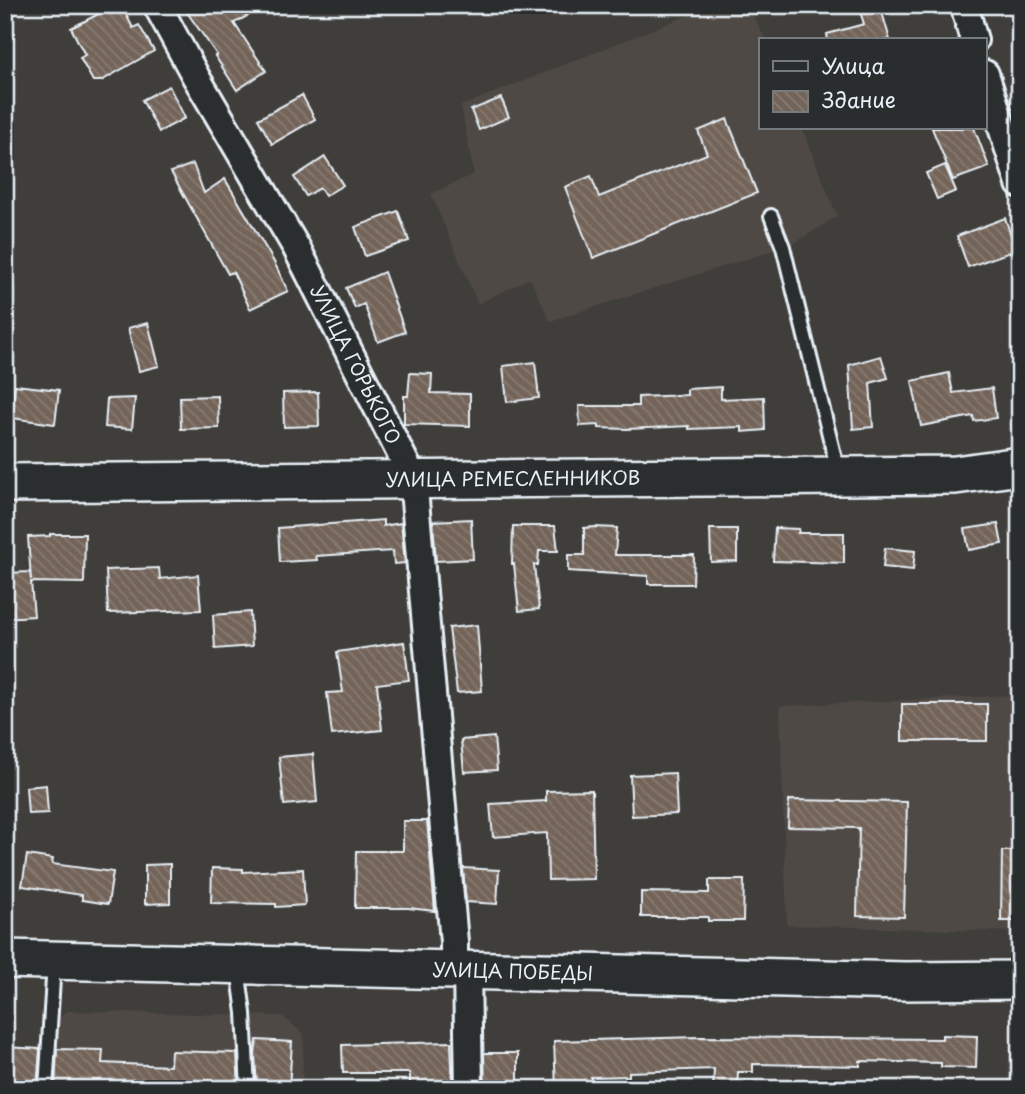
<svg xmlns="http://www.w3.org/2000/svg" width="1025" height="1094" viewBox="0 0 1025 1094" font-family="'Playpen Sans',sans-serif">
  <defs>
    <pattern id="building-back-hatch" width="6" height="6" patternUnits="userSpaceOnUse" patternTransform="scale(1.75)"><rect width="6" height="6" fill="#736459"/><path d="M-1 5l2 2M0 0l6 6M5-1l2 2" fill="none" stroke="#877b72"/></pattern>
  </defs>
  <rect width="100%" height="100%" fill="#403e3b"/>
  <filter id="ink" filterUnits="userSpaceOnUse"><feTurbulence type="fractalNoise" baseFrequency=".0143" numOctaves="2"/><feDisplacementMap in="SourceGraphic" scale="14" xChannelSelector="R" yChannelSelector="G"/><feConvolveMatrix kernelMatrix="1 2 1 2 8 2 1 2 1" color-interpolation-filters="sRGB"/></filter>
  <g filter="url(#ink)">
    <g fill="#4f4944">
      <path d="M714 5H747L766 40H761V128H802L837 216 793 244 550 321 530 278 478 304 431 194 474 174 461 106Z"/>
      <path d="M1020 695V932L787 925 780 706Z"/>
      <path d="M67 1011 282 1016 304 1034 302 1089H39L40 1038Z"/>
    </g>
    <g fill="url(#building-back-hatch)" stroke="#e8f1f8" stroke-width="2">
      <path d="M116 5H121L133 28 139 25 154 51 101 81H93L80 58 85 55 71 28Z"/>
      <path d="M182 5H268L234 23 266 71 237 90 215 56 217 55Z"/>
      <path d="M858 5H880L890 40H828L827 34 864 24Z"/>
      <path d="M169 86 185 118 159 132 142 100Z"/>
      <path d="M302 95 315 119 272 144 258 119Z"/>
      <path d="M501 98 509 117 479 130 471 110Z"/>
      <path d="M727 119 757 193 593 258 565 187 591 176 599 197 707 154 698 131Z"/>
      <path d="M932 128H974L989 167 953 180Z"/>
      <path d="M325 157 343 185 325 196 320 188 306 196 294 177Z"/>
      <path d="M193 164 204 193 225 179 274 262 288 291 250 309 233 272 228 274 171 172Z"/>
      <path d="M945 165 956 191 937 199 926 173Z"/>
      <path d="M398 211 409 241 365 256 355 227Z"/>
      <path d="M1005 218 1016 250 968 267 957 236Z"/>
      <path d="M384 272 405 332 378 342 364 304 355 308 346 288Z"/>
      <path d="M148 323 159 366 139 371 128 328Z"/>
      <path d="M881 356 888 378 870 383 873 427 853 429 849 365Z"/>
      <path d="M535 362 539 398 507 402 503 366Z"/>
      <path d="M410 373 432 374 431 393 470 394V426L404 424V396H408Z"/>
      <path d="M949 373 953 393 992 388 996 418 974 421 973 416 921 426 912 381Z"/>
      <path d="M15 385 59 390 55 424 11 418Z"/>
      <path d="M721 387V399L764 397 765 430 742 432V427L689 429V426L627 429 599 428V425L580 426 579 406H638V397L687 395V389Z"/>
      <path d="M318 392 319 426 284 427 283 393Z"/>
      <path d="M218 396 219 428 181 429 180 397Z"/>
      <path d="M135 398 132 429 105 427 107 399Z"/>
      <path d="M471 519 473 559 436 561 433 521Z"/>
      <path d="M383 520V526L401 523 405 563 394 564 393 551 316 556 317 560 280 562 278 528Z"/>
      <path d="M998 524 1002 544 969 550 965 529Z"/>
      <path d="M513 526H555L558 551H539L538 565H534L539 609 519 611 514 564H512Z"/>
      <path d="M595 527 617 528 615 555H694L693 584H648V576L568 571V555H584V528Z"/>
      <path d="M775 528 799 529 798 533H844V563L773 561Z"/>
      <path d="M710 529H737V561L711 562Z"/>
      <path d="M50 534H85L84 583 31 582 34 616 5 618V573L30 572 31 580 28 537 50 536Z"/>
      <path d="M885 548 915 551 913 570 883 567Z"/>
      <path d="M159 568 160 579 198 575 201 610 108 613 106 570Z"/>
      <path d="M250 612 252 646 215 649 213 615Z"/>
      <path d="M477 625 482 691 457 693 449 628Z"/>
      <path d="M404 642 409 680 377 684 382 730 332 735 327 693 343 692 337 652Z"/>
      <rect x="902" y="704" width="85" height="37"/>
      <path d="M494 737 497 770 464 772 461 740Z"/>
      <path d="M313 754 317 802 284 805 279 757Z"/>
      <path d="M675 773 677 814 632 816 630 775Z"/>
      <path d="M46 785 48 813 28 814 26 787Z"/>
      <path d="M592 790 594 879 548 880 547 833 493 837 490 804 546 801V791Z"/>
      <path d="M789 800 907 802 904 917 857 916 859 828 788 827Z"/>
      <path d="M403 821H427L435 911 408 908H355L356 851H403Z"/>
      <path d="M1002 851H1020V921H1001Z"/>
      <path d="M27 855 53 859 52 864 113 872 108 904 82 900V895L22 886Z"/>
      <path d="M170 864V903L145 904V865Z"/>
      <path d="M212 868 243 869V872L303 869 305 905 276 907V904L211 903Z"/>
      <path d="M463 868 499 870 497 904 466 902Z"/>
      <path d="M709 880H744L743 921H708V917H641V892L709 893Z"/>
      <path d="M942 1035 977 1036 976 1068 941 1067V1063L860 1061V1066L753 1064V1072H738L737 1089H713L714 1069 629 1072V1076L591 1077V1089H556L554 1041 699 1037 942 1039Z"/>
      <path d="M257 1040 292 1042 289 1089H257L255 1054Z"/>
      <path d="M451 1042 453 1089H410V1073H343L342 1045Z"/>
      <path d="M5 1047 40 1049 37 1089H5Z"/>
      <path d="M57 1049 103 1050 102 1063 170 1066 171 1051 237 1053 239 1089H55Z"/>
      <path d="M484 1053H518V1089H485Z"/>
    </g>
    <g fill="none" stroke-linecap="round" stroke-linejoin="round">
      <g stroke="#e8f1f8" stroke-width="18">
        <g id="lane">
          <path d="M771 216 783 247 838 471"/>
          <path d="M238 968 244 1013 248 1089"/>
          <path d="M46 1089 54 963"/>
        </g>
      </g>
      <g stroke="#e8f1f8" stroke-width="32">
        <g id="street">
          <path id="s1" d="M157 5 196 77 296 247 413 478 454 942V969"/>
          <path d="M964 5 974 40"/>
          <path d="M985 74 1020 184"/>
          <path d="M467 970 469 1089"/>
        </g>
      </g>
      <g stroke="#e8f1f8" stroke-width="42">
        <g id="secondary">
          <path id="s2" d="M5 483 955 475 1020 466"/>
          <path id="s3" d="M5 959 905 981 1020 980"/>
        </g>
      </g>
      <use href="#lane" stroke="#2a2d2e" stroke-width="12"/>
      <use href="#street" stroke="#2a2d2e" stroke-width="26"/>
      <use href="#secondary" stroke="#2a2d2e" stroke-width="37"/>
    </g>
  </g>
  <g text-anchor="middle" stroke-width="6" stroke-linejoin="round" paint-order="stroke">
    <g font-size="19" fill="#e8f1f8" stroke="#2a2d2e">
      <text dy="7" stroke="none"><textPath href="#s1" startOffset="411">УЛИЦА ГОРЬКОГО</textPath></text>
      <text dy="7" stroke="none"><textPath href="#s2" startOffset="508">УЛИЦА РЕМЕСЛЕННИКОВ</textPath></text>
      <text dy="7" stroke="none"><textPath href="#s3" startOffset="508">УЛИЦА ПОБЕДЫ</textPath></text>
    </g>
  </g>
  <rect width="1025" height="1094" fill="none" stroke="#2a2d2e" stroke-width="28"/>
  <rect x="14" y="14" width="997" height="1066" fill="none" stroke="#e8f1f8" stroke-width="2.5" filter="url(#ink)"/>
  <rect x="759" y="38" width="228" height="91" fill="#2a2d2e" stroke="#767b7f" stroke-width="2"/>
  <rect x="773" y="61" width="35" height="10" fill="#2a2d2e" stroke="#767b7f" stroke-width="2"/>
  <text x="822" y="74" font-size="21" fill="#e8f1f8">Улица</text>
  <rect x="773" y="91" width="35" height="21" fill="url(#building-back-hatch)" stroke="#767b7f" stroke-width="2"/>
  <text x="822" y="108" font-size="21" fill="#e8f1f8">Здание</text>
</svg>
